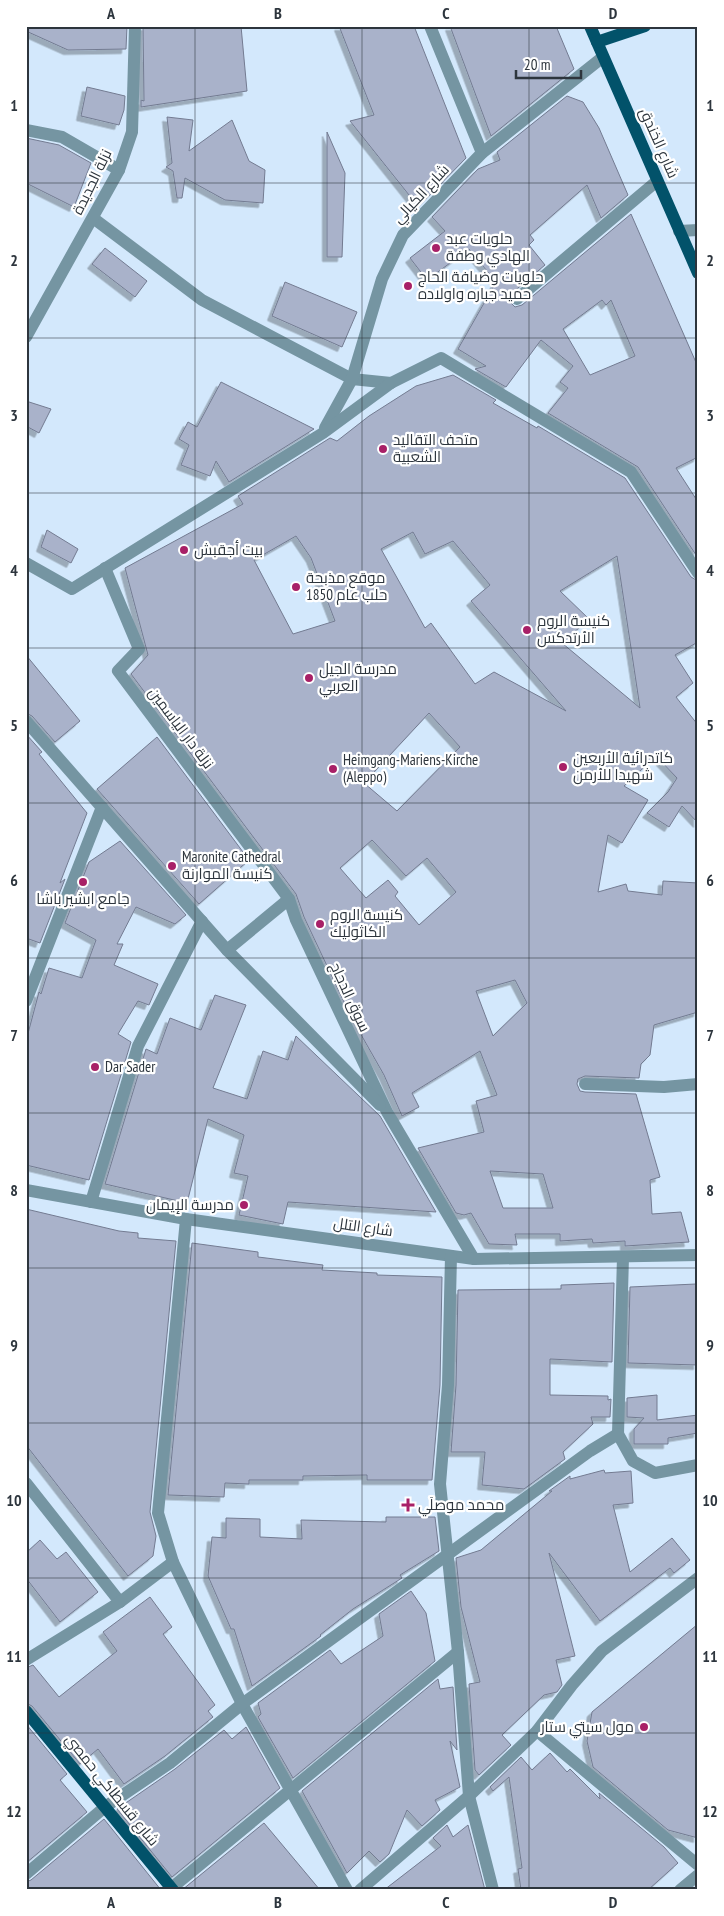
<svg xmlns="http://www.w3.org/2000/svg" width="724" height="1916" viewBox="0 0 724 1916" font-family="'PT Sans Narrow',Cairo,sans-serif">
  <defs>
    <filter id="shadow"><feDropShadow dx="-4.5" dy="4.5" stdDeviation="0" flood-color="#0004"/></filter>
  </defs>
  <rect width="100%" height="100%" fill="#d3e8fc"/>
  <g fill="#a9b2ca" stroke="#737b91" fill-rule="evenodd" filter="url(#shadow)">
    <path d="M26 26H127L126 49 68 50 26 31Z"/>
    <path d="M143 26H241L247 91 141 107V100L144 101Z"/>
    <path d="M339 26H414L466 158 421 204 415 198 413 200 350 121 374 115Z"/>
    <path d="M450 26H556L574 69 491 136Z"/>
    <path d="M87 87 125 96 124 110 119 125 81 116Z"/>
    <path d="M567 96 583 102 599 128 628 195 601 218 587 185 530 235 534 240 529 245 545 265 512 293 509 301 515 307 522 305 631 214 698 367V457L676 468 698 502V558L638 467 548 413 568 388 560 382 573 366 541 340 506 387 475 369 486 366 458 349 496 282 469 249 427 280 410 258 445 231 432 217 478 169 500 160 497 152ZM602 300 606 305 611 300 635 356 590 375 563 329Z"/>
    <path d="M167 117 193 120 189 151 232 120 249 161 265 170 263 203 225 200 185 178 182 198H177L173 171 166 167 172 163Z"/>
    <path d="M327 132 345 173 342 257H327Z"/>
    <path d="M26 138 59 145 91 163 74 207 26 183Z"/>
    <path d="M105 248 147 281 135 297 92 264Z"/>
    <path d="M285 282 357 312 342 347 272 316Z"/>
    <path d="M453 375 496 400 493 403 537 428 538 426 625 478 691 577 698 581V642L675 655 693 683 676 697 698 725V823L682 806 669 827 647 813 668 792 677 778 656 756 624 786 648 800 622 843 608 835 598 892 626 884 628 891 662 895 663 881 698 883V1012L654 1025 650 1055 641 1064 639 1078 585 1076 578 1079 577 1084 580 1091 585 1092 636 1094 660 1177 650 1180 652 1214 681 1212 689 1242 625 1246V1241L593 1243 592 1239 560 1241V1234H515L517 1245 489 1244 471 1213 464 1215 456 1213 418 1148 484 1132 476 1101 497 1095 480 1051 412 1093 419 1107 402 1116 384 1075 351 1017 304 917 296 894 131 674 148 655 125 568 243 504 238 496 330 438 337 441 369 416 416 386ZM413 532 425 554 453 541 490 585 471 601 566 711 494 672 475 684 431 623 425 628 381 549ZM296 536 311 558 335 621 293 634 254 560ZM617 556 620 575 640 708 562 643 589 619 560 591ZM429 713 460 747 397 811 364 783ZM372 840 406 876 427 858 456 892 419 925 395 896 398 892 388 880 366 898 340 868ZM515 980 527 1003 493 1036 476 991ZM490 1171 543 1174 553 1208H503Z"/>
    <path d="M221 382 314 429 229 482 216 461 210 476 181 465 189 445 179 439 188 422 197 427Z"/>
    <path d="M26 401 51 409 39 433 26 426Z"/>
    <path d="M47 530 78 549 71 563 41 547Z"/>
    <path d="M26 655 80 721 55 742 32 716 26 713Z"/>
    <path d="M26 734 42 752 39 754 87 813 60 883 65 879 40 943 26 938Z"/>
    <path d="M157 737 249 860 199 904 97 789Z"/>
    <path d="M120 841 186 915 175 924 136 907 117 944H123L114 965 158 984 149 1005 138 1001 118 1034 131 1042 89 1180 26 1165V1041L39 992 41 994 49 968 82 978 96 940 65 923 89 862Z"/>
    <path d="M215 995 246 1005 213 1088 247 1099 263 1051 288 1060 296 1036 380 1116 436 1212 288 1202 283 1224 239 1215 248 1176 234 1173 244 1135 208 1119 187 1203 105 1184 146 1049 157 1054 170 1018 201 1030Z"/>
    <path d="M26 1209 119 1231 138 1233V1238L176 1241 150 1512 156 1536 153 1556 128 1576 26 1445Z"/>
    <path d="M192 1243 258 1252V1257L323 1265 322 1270 377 1273V1275L442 1277 440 1385 432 1480H367V1475L303 1476V1480H249V1484L225 1483 224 1497 168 1495Z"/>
    <path d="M614 1283 612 1362 550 1359V1395L608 1396V1400L611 1399 610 1417H591L593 1424 563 1452 565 1459 524 1489 482 1485 485 1452H451L456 1385 458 1290 561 1289V1285Z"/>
    <path d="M696 1284 698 1365 628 1363 630 1287Z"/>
    <path d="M657 1395V1420L698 1415V1433L668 1438V1444H634V1429L644 1418 627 1417V1398Z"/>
    <path d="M604 1470 605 1473 631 1471 633 1503 613 1505 630 1572 672 1538 690 1560 674 1573 670 1568 600 1621 549 1553 575 1656 556 1660 562 1685 557 1692 544 1695 502 1735 511 1745 479 1775 475 1770 469 1684 480 1682 461 1607 456 1558 481 1550 552 1491H549L570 1476V1479Z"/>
    <path d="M386 1517H435L439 1551 400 1575 402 1578 353 1609 320 1635 321 1636 252 1686 234 1629H231L208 1576 212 1537 226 1538V1518L260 1519V1537L302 1539 301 1520 386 1522Z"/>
    <path d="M40 1540 57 1559 66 1552 98 1592 60 1622 26 1578V1553Z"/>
    <path d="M411 1591 426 1613 435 1661 293 1778 258 1717 261 1714 258 1703 330 1650 341 1664 383 1636 379 1614Z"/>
    <path d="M150 1597 172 1627 163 1634 215 1705 208 1711 213 1717 165 1756 124 1784 98 1749 80 1764 32 1706 26 1703V1668L33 1665 59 1697 117 1651 103 1632Z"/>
    <path d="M698 1624V1838L668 1830 593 1767 587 1741 592 1712Z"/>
    <path d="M438 1679 440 1689 453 1687 457 1750 450 1741 460 1787 435 1800 440 1810 422 1826 407 1810 389 1854 380 1862 369 1851 347 1873 302 1791Z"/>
    <path d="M26 1724 67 1774 60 1780 87 1812 26 1863Z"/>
    <path d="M246 1727 280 1788 172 1877 117 1809 175 1769 224 1730 232 1739Z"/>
    <path d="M550 1753 567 1772 570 1769 600 1799 599 1793 664 1847 678 1863 648 1890H521L518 1869 522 1868 509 1777 493 1791 490 1787 521 1757 532 1770Z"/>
    <path d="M104 1819 161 1890H26V1882L31 1880Z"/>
    <path d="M264 1823 320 1890H182Z"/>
    <path d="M447 1825 453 1837 468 1825 485 1890H384L441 1846 433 1838Z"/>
  </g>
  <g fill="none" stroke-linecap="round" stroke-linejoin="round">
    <g stroke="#7595a2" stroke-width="12">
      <path d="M430 26 482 153"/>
      <path d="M26 130 62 137 119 170"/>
      <path d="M93 218 202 300 352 379 391 383"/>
      <path d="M679 231 698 230"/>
      <path d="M517 299 657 181"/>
      <path d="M26 337 119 170 132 132 135 26"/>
      <path d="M325 428 352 379 382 279 403 235 482 153 603 57"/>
      <path d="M26 563 72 589 323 433 391 383 441 358 631 472 698 573"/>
      <path d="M105 568 139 649 118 671 289 899"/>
      <path d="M26 721 227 950 289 899 296 920 387 1112 474 1259"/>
      <path d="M227 950 380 1105"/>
      <path d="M26 1001 102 807"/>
      <path d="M585 1084 664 1087 698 1084"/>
      <path d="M26 1190 186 1219 474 1259 698 1255"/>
      <path d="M91 1202 138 1046 202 921"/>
      <path d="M451 1256 448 1385 440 1484 458 1652 469 1796 493 1890"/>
      <path d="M618 1434 623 1257"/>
      <path d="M26 1483 120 1602"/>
      <path d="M173 1562 158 1513 186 1219"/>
      <path d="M26 1660 120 1602 173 1562 242 1704 347 1890"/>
      <path d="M537 1731 698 1865"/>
      <path d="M26 1874 105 1807 170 1763 242 1704 590 1451 618 1434 633 1461 655 1473 698 1465"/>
      <path d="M169 1890 458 1652"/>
      <path d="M360 1890 469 1796 537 1731 572 1685 602 1651 698 1578"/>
      <path d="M680 1890 698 1875"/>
    </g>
    <g stroke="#02526a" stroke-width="12">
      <path d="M590 26 698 273"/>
      <path d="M597 42 645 26"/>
      <path d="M26 1711 173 1890"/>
    </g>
  </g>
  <path fill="none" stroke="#2d353d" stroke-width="1" stroke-opacity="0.55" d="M195 26V1890M362 26V1890M529 26V1890M26 183H698M26 338H698M26 493H698M26 648H698M26 803H698M26 958H698M26 1113H698M26 1268H698M26 1423H698M26 1578H698M26 1733H698"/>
  <g fill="#a82067" stroke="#fff" stroke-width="2">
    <circle cx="436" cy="248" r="5"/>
    <circle cx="408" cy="286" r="5"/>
    <circle cx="383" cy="449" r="5"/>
    <circle cx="184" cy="550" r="5"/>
    <circle cx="296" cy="587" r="5"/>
    <circle cx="527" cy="630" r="5"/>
    <circle cx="309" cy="678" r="5"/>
    <circle cx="563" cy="767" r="5"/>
    <circle cx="333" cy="769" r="5"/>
    <circle cx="172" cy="866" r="5"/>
    <circle cx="83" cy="882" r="5"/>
    <circle cx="320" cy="924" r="5"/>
    <circle cx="95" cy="1067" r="5"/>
    <circle cx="244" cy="1205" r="5"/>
    <path d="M405.5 1497.5h5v5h5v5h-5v5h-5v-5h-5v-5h5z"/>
    <circle cx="644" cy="1727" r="5"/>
  </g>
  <g text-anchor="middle" stroke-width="4.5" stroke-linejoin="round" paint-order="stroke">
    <g font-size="15" fill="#2d353d" stroke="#fff">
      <text transform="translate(659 143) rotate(66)" y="5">شارع الخندق</text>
      <text transform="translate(92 182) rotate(-64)" y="5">نزلة الجديدة</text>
      <text transform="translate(421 194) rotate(-47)" y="5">شارع الكيالي</text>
      <text transform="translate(181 728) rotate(53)" y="5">نزلة دار الياسمين</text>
      <text transform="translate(350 997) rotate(65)" y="5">سوق الدجاج</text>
      <text transform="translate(363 1227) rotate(8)" y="5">شارع التلل</text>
      <text transform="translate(112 1790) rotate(51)" y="5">شارع قسطاكي حمصي</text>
    </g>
    <g font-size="15" fill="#2d353d" stroke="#fff" text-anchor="start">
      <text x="446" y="244">حلويات عبد<tspan x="446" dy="17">الهادي وطفة</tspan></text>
      <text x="418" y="282">حلويات وضيافة الحاج<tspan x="418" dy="17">حميد جباره واولاده</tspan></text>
      <text x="393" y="445">متحف التقاليد<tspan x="393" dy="17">الشعبية</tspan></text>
      <text x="194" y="555">بيت أجقبش</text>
      <text x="306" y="583">موقع مذبحة<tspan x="306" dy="17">حلب عام 1850</tspan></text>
      <text x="537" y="626">كنيسة الروم<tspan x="537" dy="17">الأرتدكس</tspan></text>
      <text x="319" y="674">مدرسة الجيل<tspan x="319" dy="17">العربي</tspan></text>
      <text x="573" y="763">كاتدرائية الأربعين<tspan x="573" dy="17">شهيدا للأرمن</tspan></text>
      <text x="343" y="765">Heimgang-Mariens-Kirche<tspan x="343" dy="17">(Aleppo)</tspan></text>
      <text x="182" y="862">Maronite Cathedral<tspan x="182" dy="17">كنيسة الموارنة</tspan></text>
      <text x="83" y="904" text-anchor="middle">جامع ابشير باشا</text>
      <text x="330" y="920">كنيسة الروم<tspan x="330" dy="17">الكاثوليك</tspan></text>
      <text x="105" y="1072">Dar Sader</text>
      <text x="234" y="1210" text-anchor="end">مدرسة الإيمان</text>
      <text x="418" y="1510">محمد موصلَي</text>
      <text x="634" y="1732" text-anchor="end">مول سيتي ستار</text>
    </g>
  </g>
  <rect width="724" height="1916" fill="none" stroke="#ffffff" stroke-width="55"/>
  <path d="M516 70v8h65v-8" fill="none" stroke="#2d353d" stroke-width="2.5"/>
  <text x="524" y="70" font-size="15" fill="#2d353d" stroke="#ffffff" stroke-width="4" paint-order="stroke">20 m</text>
  <rect x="28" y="28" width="668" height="1860" fill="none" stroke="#2d353d" stroke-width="2"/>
  <g font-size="16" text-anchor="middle" font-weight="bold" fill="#2d353d">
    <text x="111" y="19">A</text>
    <text x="278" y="19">B</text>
    <text x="446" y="19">C</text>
    <text x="613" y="19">D</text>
    <text x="14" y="111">1</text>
    <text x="710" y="111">1</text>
    <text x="14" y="266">2</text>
    <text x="710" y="266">2</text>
    <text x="14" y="421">3</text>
    <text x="710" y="421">3</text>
    <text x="14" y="576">4</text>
    <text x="710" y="576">4</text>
    <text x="14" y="731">5</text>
    <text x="710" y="731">5</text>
    <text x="14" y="886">6</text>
    <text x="710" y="886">6</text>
    <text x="14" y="1041">7</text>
    <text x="710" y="1041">7</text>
    <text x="14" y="1196">8</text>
    <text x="710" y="1196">8</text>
    <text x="14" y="1351">9</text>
    <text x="710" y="1351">9</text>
    <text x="14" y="1506">10</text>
    <text x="710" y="1506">10</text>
    <text x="14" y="1662">11</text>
    <text x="710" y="1662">11</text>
    <text x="14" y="1817">12</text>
    <text x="710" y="1817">12</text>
    <text x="111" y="1908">A</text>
    <text x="278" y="1908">B</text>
    <text x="446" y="1908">C</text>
    <text x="613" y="1908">D</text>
  </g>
</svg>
